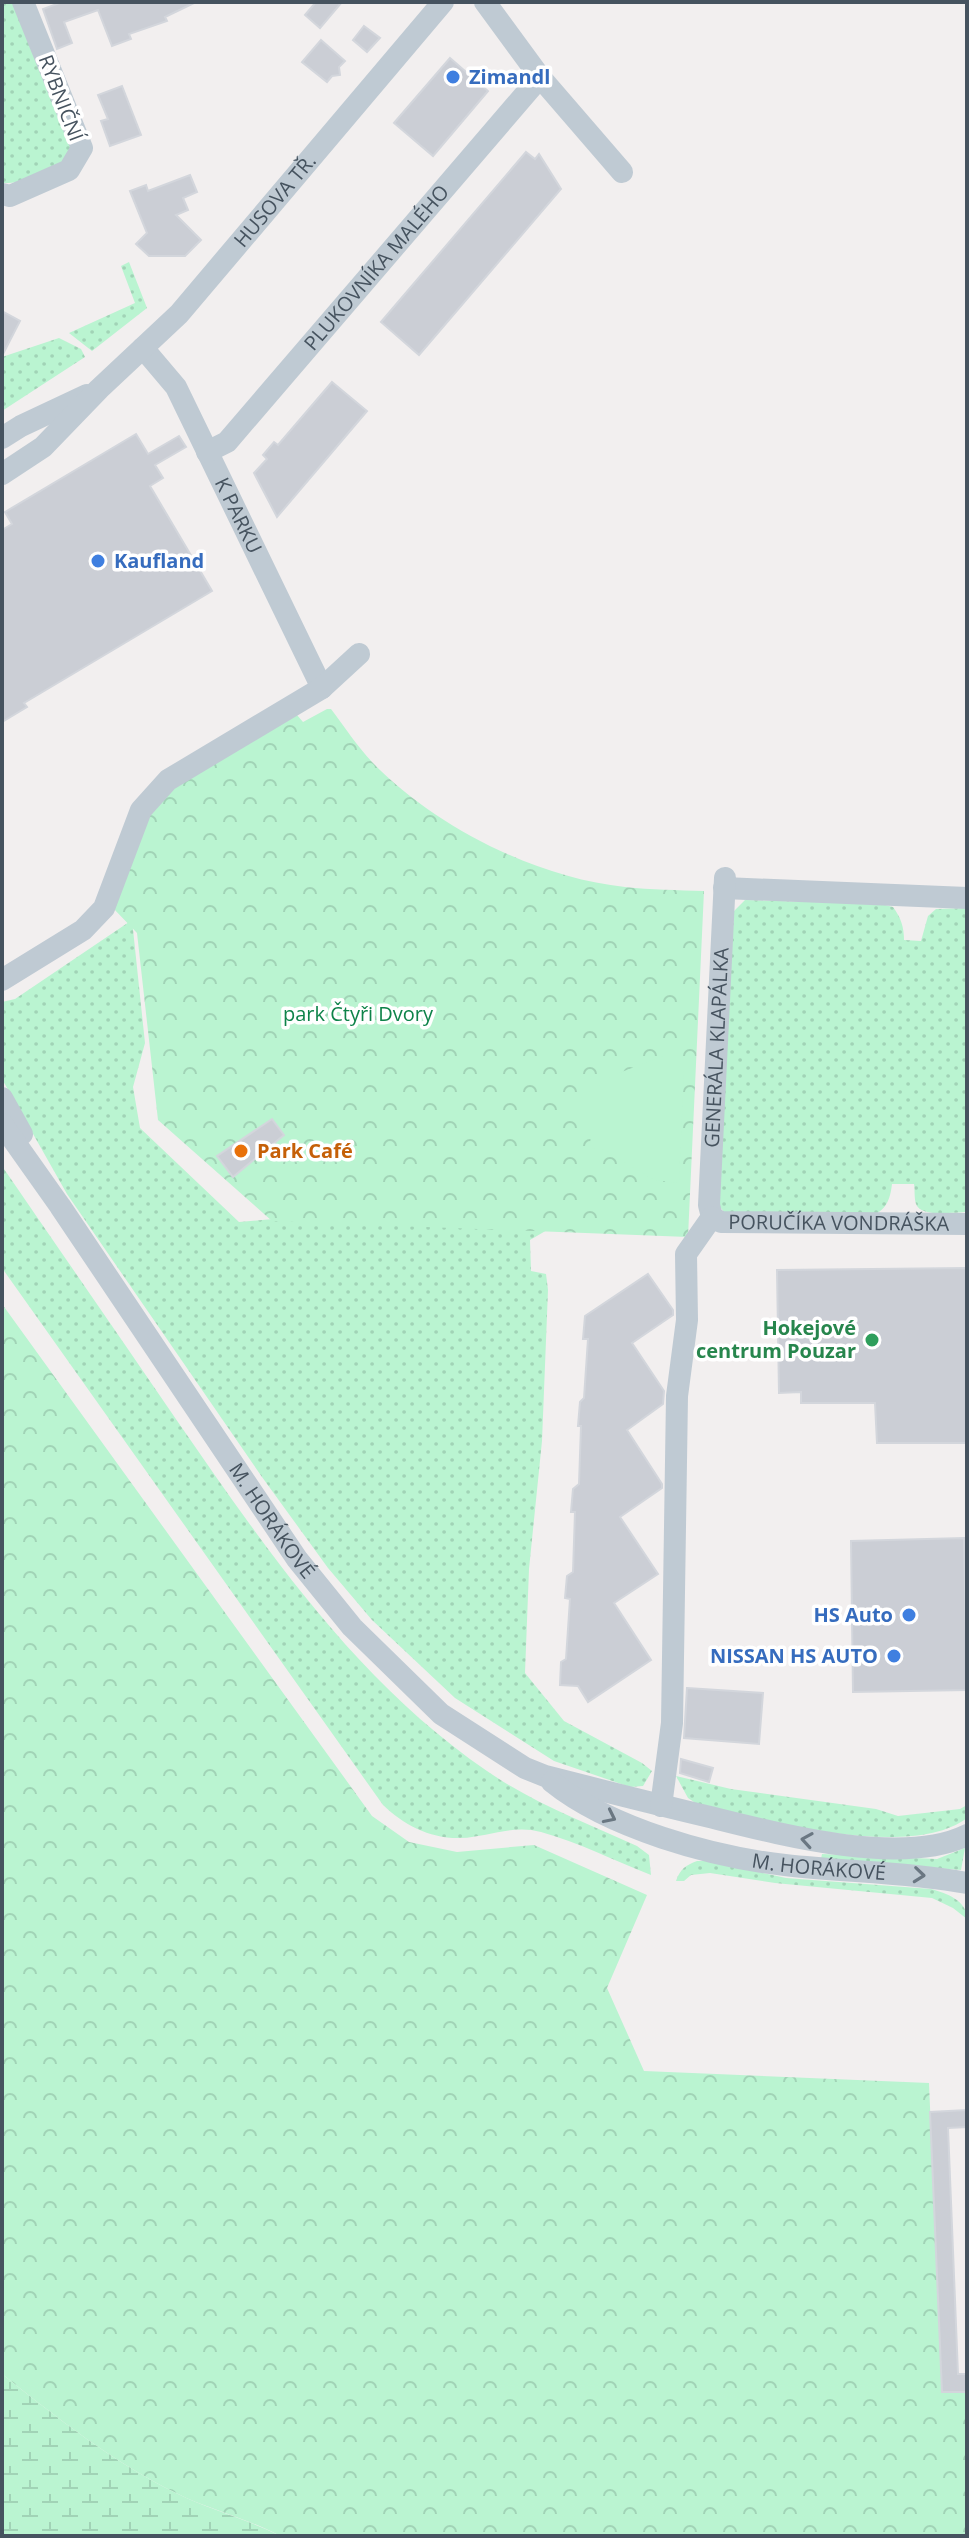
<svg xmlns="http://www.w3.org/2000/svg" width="969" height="2538" viewBox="0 0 969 2538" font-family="'Open Sans',sans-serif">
  <defs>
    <pattern id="grass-dots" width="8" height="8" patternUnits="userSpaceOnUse" patternTransform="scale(2)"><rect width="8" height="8" fill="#baf4d1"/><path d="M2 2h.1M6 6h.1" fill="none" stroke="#a1d3b6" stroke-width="1.8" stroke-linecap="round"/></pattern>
    <pattern id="forest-crowns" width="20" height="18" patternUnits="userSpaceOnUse" patternTransform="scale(2)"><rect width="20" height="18" fill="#baf4d1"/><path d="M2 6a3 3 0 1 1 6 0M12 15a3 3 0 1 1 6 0" fill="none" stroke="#a1d3b6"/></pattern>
    <pattern id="wetland-marsh" width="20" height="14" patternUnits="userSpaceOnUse" patternTransform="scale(2)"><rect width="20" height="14" fill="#baf4d1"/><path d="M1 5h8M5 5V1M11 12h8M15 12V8" fill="none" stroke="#a1d3b6"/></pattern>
  </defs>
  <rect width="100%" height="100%" fill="#f2efef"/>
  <g fill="url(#grass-dots)">
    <path d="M2 2H16L70 142C71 150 72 155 67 161 58 174 18 184 2 183Z"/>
    <path d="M129 262 147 308 92 351 69 333 135 303 121 266Z"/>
    <path d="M59 338 81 349 85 357 2 411V357Z"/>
    <path d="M745 900 881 904 893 907C901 918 904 927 904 940L921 941 928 916 936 909 967 908V1212C955 1212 921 1218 916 1204 914 1198 915 1189 914 1184H892C890 1201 886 1210 870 1217L724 1212 717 1203 734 911Z"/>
    <path d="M132 920 145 1043 133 1087 140 1128 239 1222 619 1188 530 1240 531 1271 546 1274 548 1290 542 1441 529 1569 525 1673 564 1721 642 1763 652 1771 643 1786 630 1787 554 1761 455 1698 372 1620 328 1568 262 1477 67 1194 2 1079V1002L15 999Z"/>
    <path d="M2 1166C61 1252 121 1339 180 1425 268 1552 357 1682 487 1771 533 1803 586 1823 637 1846L649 1855 651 1875C615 1861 578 1842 541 1832 513 1824 488 1837 461 1838 430 1839 404 1825 383 1805L2 1268Z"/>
    <path d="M676 1776 731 1789 876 1809 898 1816 960 1809 967 1805V1818C910 1861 763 1820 697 1804L688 1798Z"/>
    <path d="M965 1848 961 1870 821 1859 822 1854 937 1859Z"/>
    <path d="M697 1861H709L786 1878 931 1889C946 1893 967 1900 967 1919L953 1908 932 1898 775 1883 710 1873 691 1875 684 1881H676C680 1869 686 1865 697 1861Z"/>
  </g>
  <g fill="url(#forest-crowns)">
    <path d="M327 709H331C344 726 357 746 372 762 434 826 536 878 625 887 651 890 678 890 704 891L688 1237 272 1221 158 1120 137 933 113 908 149 815 173 788 297 715 303 722Z"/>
    <path d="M2 1304 372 1816 409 1842 457 1852 534 1845 647 1895 607 1988 644 2071 929 2083 942 2392 967 2391V2536H280C247 2518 210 2510 176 2493 114 2463 56 2417 2 2374Z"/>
  </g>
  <path fill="url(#wetland-marsh)" d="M2 2374C56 2417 114 2463 176 2493 210 2510 247 2519 280 2536H2Z"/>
  <path fill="#baf4d1" d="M665 1055 684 1071 679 1183 654 1180 605 1150 592 1148 590 1144 591 1134 577 1100 614 1075Z"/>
  <g fill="#cbced5" stroke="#d3d6dc" stroke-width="2">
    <path d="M62 2H196L165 17 167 21 129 34 131 39 112 46 98 10 64 22 72 43 57 49 43 9Z"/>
    <path d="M316 2H342L320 28 305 15Z"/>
    <path d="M364 26 380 38 367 52 353 40Z"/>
    <path d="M321 40 345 61 339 67 340 75 332 76 327 82 302 62Z"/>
    <path d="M450 58 488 91 433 156 394 123Z"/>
    <path d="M122 86 141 135 110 146 101 121 108 119 98 95Z"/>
    <path d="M526 152 535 159 539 154 561 189 419 355 381 322Z"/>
    <path d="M190 175 197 192 183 198 188 210 176 215 201 240 185 256H149L136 244 147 233 130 191 146 185 148 191Z"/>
    <path d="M2 311 20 321 2 356Z"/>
    <path d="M332 382 367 411 277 517 254 473 267 459 263 455 274 442 278 445Z"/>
    <path d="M136 434 148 454 179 436 186 447 155 465 163 478 150 486 212 591 24 703 27 707 2 722V530L12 524 5 512Z"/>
    <path d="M272 1119 284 1135 233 1177 217 1156Z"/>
    <path d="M967 1268V1443H877L875 1403H801V1392L779 1393 777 1270Z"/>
    <path d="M648 1274 673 1310V1315L632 1343 664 1391 663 1404 627 1430 662 1484V1488L620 1517 658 1574 614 1603 651 1660 588 1702 578 1686 560 1685 561 1662 566 1659 570 1599 565 1598 567 1576 573 1572 575 1512H571L573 1489 579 1484 581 1426H578L580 1402 584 1398 588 1339H583L585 1316Z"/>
    <path d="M964 1538 967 1690 853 1692 851 1541Z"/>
    <path d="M687 1688 763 1693 759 1744 684 1738Z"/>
    <path d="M681 1759 713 1768 709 1782 680 1773Z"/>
    <path d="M967 2110V2127L948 2128 958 2374H967V2392H942L930 2112Z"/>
  </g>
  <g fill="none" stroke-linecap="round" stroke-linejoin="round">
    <g stroke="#bfcad3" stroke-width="22">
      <path d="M485 2 540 77 622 172"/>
      <path d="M2 194 10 196 69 170 82 148 23 2"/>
      <path id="s1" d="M143 348 176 387 322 688"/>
      <path d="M2 438 21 426 87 395"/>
      <path id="s2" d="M207 452 227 442 540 77"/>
      <path id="s3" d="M2 474 43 447 99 389 179 314 443 2"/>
      <path d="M724 888 967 898"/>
      <path d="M2 980 83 930 104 908 141 810 168 780 322 688 359 654"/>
      <path d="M2 1098 22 1134"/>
      <path id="s4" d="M2 1124 60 1206 297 1559 352 1627 441 1714 525 1768 545 1776C600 1790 655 1804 710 1817 778 1834 902 1867 967 1835"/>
      <path id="s5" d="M712 1217 709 1205 725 878"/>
      <path id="s6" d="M712 1217 721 1222 967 1224"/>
      <path id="s7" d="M552 1782C609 1828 712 1857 785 1865 846 1872 907 1872 967 1883"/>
      <path d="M661 1806 672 1723 677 1396 687 1320 686 1254 712 1217"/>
    </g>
  </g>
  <defs><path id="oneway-chevron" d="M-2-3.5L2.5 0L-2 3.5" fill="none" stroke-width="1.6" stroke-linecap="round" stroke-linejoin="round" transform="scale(2)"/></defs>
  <g stroke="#6a7782">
    <use href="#oneway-chevron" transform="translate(610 1817) rotate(26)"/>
    <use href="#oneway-chevron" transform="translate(807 1840) rotate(-171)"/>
    <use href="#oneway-chevron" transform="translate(919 1875) rotate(6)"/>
  </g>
  <g fill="#3f7fe0" stroke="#fff" stroke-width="3">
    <circle cx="453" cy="77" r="8"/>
    <circle cx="98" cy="561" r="8"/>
    <circle cx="909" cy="1615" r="8"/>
    <circle cx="894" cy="1656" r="8"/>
  </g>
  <circle fill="#e8710a" stroke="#fff" stroke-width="3" cx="241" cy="1151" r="8"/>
  <circle fill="#2e9e5b" stroke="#fff" stroke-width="3" cx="872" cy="1340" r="8"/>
  <g text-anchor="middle" stroke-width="7" stroke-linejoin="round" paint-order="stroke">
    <g font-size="20" font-weight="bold" fill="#366cbe" stroke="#fff" text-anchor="start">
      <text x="469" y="84">Zimandl</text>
      <text x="114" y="568">Kaufland</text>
      <text x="893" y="1622" text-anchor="end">HS Auto</text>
      <text x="878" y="1663" text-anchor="end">NISSAN HS AUTO</text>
    </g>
    <g font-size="20" fill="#46535f" stroke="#fff">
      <text transform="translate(61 98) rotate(69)" y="7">RYBNIČNÍ</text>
      <text dy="7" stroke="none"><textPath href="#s3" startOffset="388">HUSOVA TŘ.</textPath></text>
      <text dy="7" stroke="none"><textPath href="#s2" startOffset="252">PLUKOVNÍKA MALÉHO</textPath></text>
      <text dy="7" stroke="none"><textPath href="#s1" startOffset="194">K PARKU</textPath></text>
      <text dy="7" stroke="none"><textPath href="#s5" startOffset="170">GENERÁLA KLAPÁLKA</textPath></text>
      <text dy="7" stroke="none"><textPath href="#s6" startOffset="128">PORUČÍKA VONDRÁŠKA</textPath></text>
      <text dy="7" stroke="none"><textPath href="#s4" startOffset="480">M. HORÁKOVÉ</textPath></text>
      <text dy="7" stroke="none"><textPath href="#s7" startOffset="284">M. HORÁKOVÉ</textPath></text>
    </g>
    <g font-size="20" fill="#0e8349" stroke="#fff">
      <text x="358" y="1021">park Čtyři Dvory</text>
    </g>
    <g font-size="20" font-weight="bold" fill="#c56008" stroke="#fff" text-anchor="start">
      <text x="257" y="1158">Park Café</text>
    </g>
    <g font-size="20" font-weight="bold" fill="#27864d" stroke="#fff" text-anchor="end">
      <text x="856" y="1335">Hokejové<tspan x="856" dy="23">centrum Pouzar</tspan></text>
    </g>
  </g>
  <rect width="969" height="2538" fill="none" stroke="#46535f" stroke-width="8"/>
</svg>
